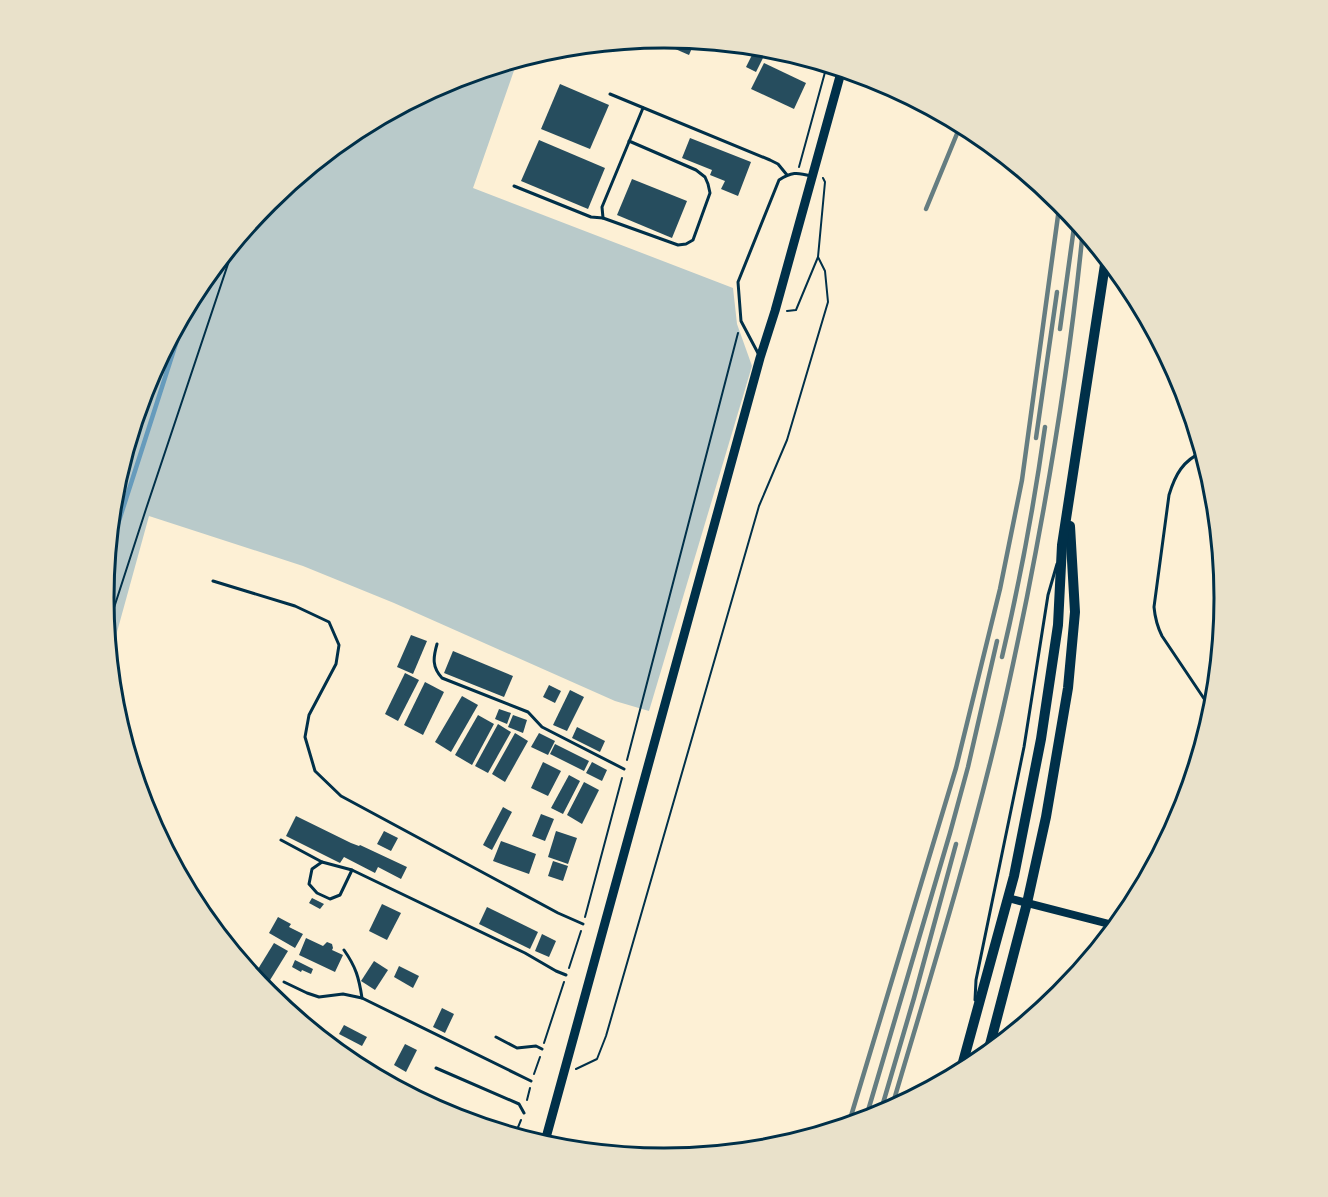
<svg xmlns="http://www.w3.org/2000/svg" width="1328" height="1197" viewBox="0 0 1328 1197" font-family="Raleway,sans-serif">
  <rect width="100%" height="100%" fill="#fdf0d5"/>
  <path fill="#b9caca" d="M518 59 473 188 733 288 737 324 752 366 649 711 615 701 394 603 303 566 149 516 109 661 103 598 114 489 146 383 198 287 268 202 353 132 450 80Z"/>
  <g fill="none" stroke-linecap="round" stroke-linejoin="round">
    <path stroke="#669bbc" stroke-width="4.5" d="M107 558 189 303"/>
  </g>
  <g fill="#264d5e">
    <path d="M677 39 695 41 689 55 673 48Z"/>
    <path d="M756 47 768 48 756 72 746 67Z"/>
    <path d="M764 63 806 83 794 109 751 89Z"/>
    <path d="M560 84 609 105 590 149 541 129Z"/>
    <path d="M690 138 751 162 738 196 721 189 725 181 710 175 712 170 682 158Z"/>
    <path d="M539 140 605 168 588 209 521 181Z"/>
    <path d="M632 179 687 201 672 238 617 215Z"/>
    <path d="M1219 587 1224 589 1225 603 1214 597Z"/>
    <path d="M411 635 427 641 413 674 397 667Z"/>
    <path d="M453 651 513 676 504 697 444 673Z"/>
    <path d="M405 673 419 680 398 721 385 714Z"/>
    <path d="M425 682 444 692 423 735 404 725Z"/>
    <path d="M549 685 561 691 555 703 543 697Z"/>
    <path d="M570 690 584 697 567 731 553 725Z"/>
    <path d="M462 696 478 705 451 752 435 742Z"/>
    <path d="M499 709 511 713 507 724 495 719Z"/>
    <path d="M478 715 494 724 472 765 455 755Z"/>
    <path d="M513 715 527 720 523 733 508 727Z"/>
    <path d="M498 724 511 732 488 773 475 766Z"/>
    <path d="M577 727 605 741 600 752 572 738Z"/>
    <path d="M515 733 528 741 505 782 492 774Z"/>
    <path d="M539 733 555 741 548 755 531 747Z"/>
    <path d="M555 744 589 761 584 771 550 754Z"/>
    <path d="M543 762 561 771 548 796 531 788Z"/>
    <path d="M592 762 607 770 602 781 586 773Z"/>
    <path d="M569 775 580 781 563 814 551 808Z"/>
    <path d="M584 782 599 790 582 824 567 815Z"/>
    <path d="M503 807 512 812 492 850 483 845Z"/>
    <path d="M541 814 554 819 545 841 532 836Z"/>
    <path d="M296 816 351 843 359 846 360 845 407 867 401 879 378 867 375 873 344 857 340 863 286 836Z"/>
    <path d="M384 831 398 838 391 851 377 844Z"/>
    <path d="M556 831 577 838 568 864 548 857Z"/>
    <path d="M501 841 536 854 529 874 493 861Z"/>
    <path d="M553 861 568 866 563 881 548 876Z"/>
    <path d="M312 898 324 904 320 909 309 903Z"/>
    <path d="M382 904 401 913 387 940 369 931Z"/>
    <path d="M487 907 538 932 530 949 479 924Z"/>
    <path d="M278 917 291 924 289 927 303 934 295 948 269 933Z"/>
    <path d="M542 934 556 941 549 957 535 951Z"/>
    <path d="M306 938 323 946 327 942 332 944 333 948 332 950 343 955 335 972 299 955Z"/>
    <path d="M274 943 288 951 267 985 253 977Z"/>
    <path d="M295 960 313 969 311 974 302 970 301 972 292 967Z"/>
    <path d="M374 961 388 970 375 990 361 981Z"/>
    <path d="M399 966 419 976 413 988 394 977Z"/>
    <path d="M442 1008 454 1014 445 1033 433 1027Z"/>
    <path d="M344 1025 367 1037 362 1046 339 1034Z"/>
    <path d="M405 1044 417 1050 406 1072 394 1065Z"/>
    <path d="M390 1083 448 1113 447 1116 389 1085Z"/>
  </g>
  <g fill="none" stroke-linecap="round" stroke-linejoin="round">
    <g stroke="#003049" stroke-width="2">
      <path d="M799 167 827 65"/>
      <path d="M787 311 796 310 818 257"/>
      <path d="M112 503 128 462 162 354"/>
      <path d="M107 635 110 620 146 509 236 240"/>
      <path d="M627 760 738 333"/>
      <path d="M585 917 622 778"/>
      <path d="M569 968 581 931"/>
      <path d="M544 1043 564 982"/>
      <path d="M576 1069 597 1059 606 1036 759 506 787 440 828 302 825 271 818 257 825 182 823 178"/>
      <path d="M534 1074 540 1057"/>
      <path d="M527 1100 530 1088"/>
      <path d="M514 1137 521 1120"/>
    </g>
    <g stroke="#003049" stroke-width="3">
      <path d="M610 94 770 160 778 164 787 175"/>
      <path d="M514 186 591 217 603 218 678 245 686 244 693 240 710 193 708 184 705 177 696 170 629 141"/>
      <path d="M603 218 602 207 643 108"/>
      <path d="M759 355 741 321 738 282 779 180C791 172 797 172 811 176"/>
      <path d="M1203 452C1183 460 1175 475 1169 495L1154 607C1155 618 1157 626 1162 636L1213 712"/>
      <path d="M213 581 295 606 329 622 339 645 336 664 309 715 305 737 315 771 341 796 558 913 583 924"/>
      <path d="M437 644C433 658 432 667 442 678L528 712 542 727 624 769"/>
      <path d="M281 840 322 862 352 870 525 953 556 971 566 975"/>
      <path d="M322 862 312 869 309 884 317 893 330 899 340 895 352 870"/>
      <path d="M344 950C356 967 359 978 362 998L531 1081"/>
      <path d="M284 982 307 993 319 997 343 994 362 998"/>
      <path d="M975 1000 976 980 1024 747 1048 595 1057 564"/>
      <path d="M496 1037 517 1048 536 1046 542 1049"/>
      <path d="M436 1068 519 1104 524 1113"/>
      <path d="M385 1079 502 1133"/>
    </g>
    <path stroke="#003049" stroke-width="8" d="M1008 898 1117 926"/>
    <path stroke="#003049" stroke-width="9" d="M544 1145 760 358 775 311 842 69"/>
    <g stroke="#003049" stroke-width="10">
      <path d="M987 1056 1027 903 1046 817 1068 688 1075 612 1070 526"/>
      <path d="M960 1073 1014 876 1041 739 1058 625 1062 545 1106 258"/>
    </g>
    <g stroke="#657d81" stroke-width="4.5">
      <path d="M926 209 961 124"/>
      <path d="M1060 329 1075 220"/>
      <path d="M1036 438 1057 292"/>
      <path d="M1002 657C1020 581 1034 505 1045 427"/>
      <path d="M891 1110C927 988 965 867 995 743 1007 695 1017 646 1027 597 1051 476 1071 353 1083 229"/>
      <path d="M879 1117 914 998 956 844"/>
      <path d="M865 1121 950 833 968 767 997 641"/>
      <path d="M848 1126 956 768 1000 589 1022 480 1060 201"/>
    </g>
  </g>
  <path d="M0 0H1328V1197H0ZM114 598a550 550 0 1 1 1100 0a550 550 0 1 1-1100 0Z" fill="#e9e1ca" fill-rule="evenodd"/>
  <path fill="none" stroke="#003049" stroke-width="3" d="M114 598a550 550 0 1 1 1100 0a550 550 0 1 1-1100 0Z"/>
</svg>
